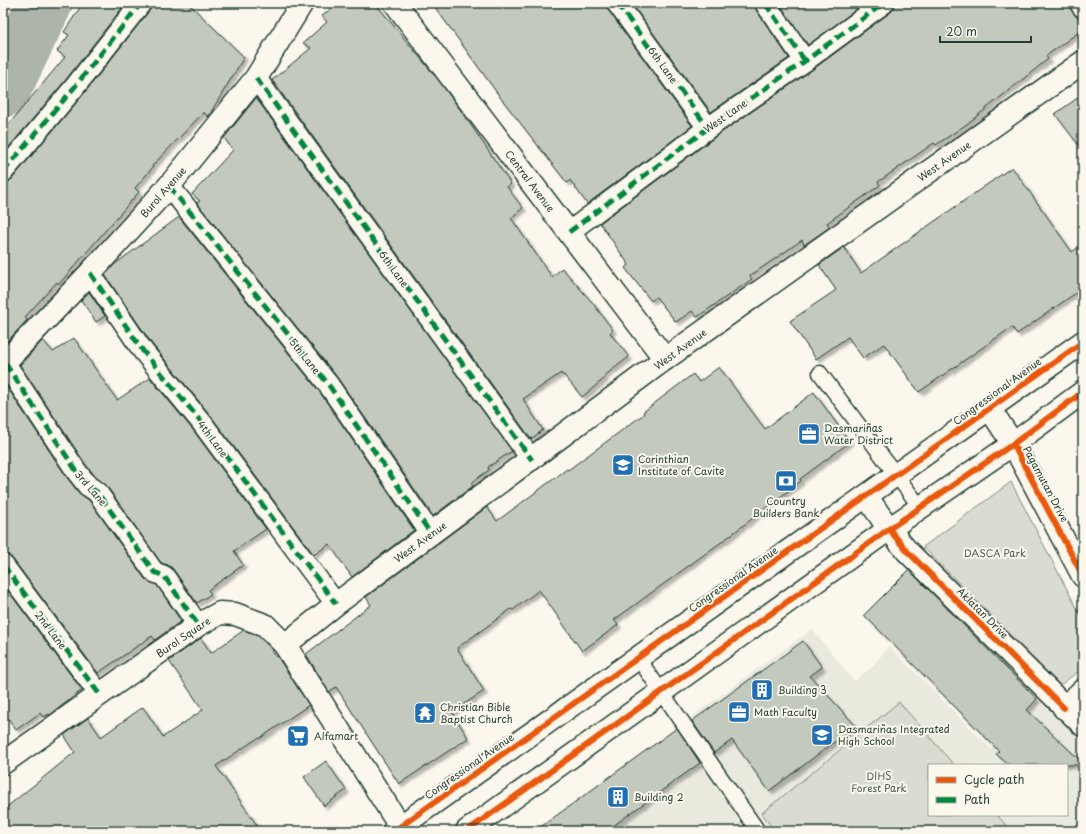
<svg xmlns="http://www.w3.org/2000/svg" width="1086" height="834" viewBox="0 0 1086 834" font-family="'Playpen Sans',sans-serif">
  <defs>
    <filter id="shadow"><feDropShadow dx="3.5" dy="3.5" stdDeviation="1" flood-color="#0004"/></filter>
  </defs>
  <rect width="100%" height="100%" fill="#fbf7ec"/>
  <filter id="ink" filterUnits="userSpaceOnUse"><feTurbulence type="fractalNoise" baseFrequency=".025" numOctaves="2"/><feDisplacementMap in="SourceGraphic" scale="8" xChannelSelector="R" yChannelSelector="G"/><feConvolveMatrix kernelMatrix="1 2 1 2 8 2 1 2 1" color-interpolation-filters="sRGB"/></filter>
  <g filter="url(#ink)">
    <path fill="#eae9de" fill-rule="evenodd" d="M812 629 854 681 872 667 889 646 991 749 1037 699 1083 741V831H535ZM929 765H1067V815H929Z"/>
    <g fill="#dbdcd1" stroke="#7d8c82">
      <path d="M1011 482 1083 620V668L1060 685 923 547Z"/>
      <path d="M899 702 954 765H929V815H997L1011 831H774L762 813Z"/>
    </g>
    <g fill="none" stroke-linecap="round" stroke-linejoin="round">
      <path stroke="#adb4aa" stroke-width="55" d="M3 90 45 3"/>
    </g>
    <g fill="#c4c9be" stroke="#1f3d34" filter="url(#shadow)">
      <path d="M83 3H126L64 82 3 154V131L65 57 57 51 69 35 64 32Z"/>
      <path d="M152 3H188L244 57 208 117 204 112 152 166 153 167 135 188 139 192 59 284 57 282 25 317 27 320 3 346V183H7L12 179 82 96 150 10Z"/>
      <path d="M338 3H375L436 77 462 112 511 184 507 187 523 208 511 218 552 277 562 268 592 302 613 330 610 333 629 357 604 376 605 378 582 397 564 375H562L561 373 523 399 543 430 531 439 272 80 311 48 303 43 327 22 322 16Z"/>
      <path d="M432 3H606L608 10 692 126 587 204 570 180 567 183 500 97Z"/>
      <path d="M631 3H754L756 10 789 58 711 112Z"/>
      <path d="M779 3H865L808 45Z"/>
      <path d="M895 3H1067L1083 26V29L1046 56 1048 59 967 124 936 145 934 143 878 182 880 185 827 223 830 227 804 245 802 240 750 276 752 279 697 317 692 311 676 322 656 297 651 301 625 268 629 265 600 223 715 137 812 70 891 12 894 8Z"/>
      <path d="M1083 94V151L1055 114Z"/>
      <path d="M256 98 512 451 488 467 489 470 471 483 473 486 433 516 337 377 197 203 200 201 192 194 233 150 224 138Z"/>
      <path d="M1012 167 1072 252 1083 244V288L1017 334 1012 327 919 392 884 344 863 358 848 337 816 359 790 321 836 290 819 265 844 247 861 273Z"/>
      <path d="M179 217 319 391 414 530 352 577 329 544 314 555 211 416 152 344 105 275 115 264Z"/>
      <path d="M89 292 105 316 96 322 81 300Z"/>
      <path d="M74 338 117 400 150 378 193 430 266 529 234 551 243 565 208 590 211 594 197 603 173 569 168 565 161 563 106 485 96 477 86 465 20 365 43 340 53 352Z"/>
      <path d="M719 367 765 429 814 392 850 442 800 479 801 481 727 538 614 620 618 625 582 651 539 590 513 610 511 609 457 648 484 691 452 712 468 738 399 784 336 687 329 692 306 654 371 605 366 597 487 507 497 521 567 469 568 470 644 414 643 412 693 374 699 382Z"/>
      <path d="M3 381 68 479 79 493 89 500 145 579 157 585 181 621 155 640 152 636 98 673 12 558 8 555 3 554Z"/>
      <path d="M909 570 1037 699 1027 710 1083 763V765H1009L996 754 999 751 864 615Z"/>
      <path d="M3 584 82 690 50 715 49 714 43 717 40 713 16 730 3 711Z"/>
      <path d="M244 630 258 636 269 646 276 657 277 656 309 705 259 739 258 738 216 766 261 831H3V810L75 752 64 735 88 718 101 737 143 707 163 737 203 710 169 661 201 638 211 653Z"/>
      <path d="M803 641 822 667 810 676 856 726 769 791 732 740 714 753 692 721Z"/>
      <path d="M677 728 700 763 606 831H535Z"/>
      <path d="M326 761 346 790 324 806 304 777Z"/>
    </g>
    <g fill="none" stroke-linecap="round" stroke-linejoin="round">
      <g stroke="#1f3d34" stroke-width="17">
        <g id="service">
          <path d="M820 373 920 507"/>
          <path d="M638 658 758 831"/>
        </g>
      </g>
      <g stroke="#1f3d34" stroke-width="23">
        <g id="pedestrian">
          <path d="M617 3 708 128"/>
          <path d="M765 3 805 61"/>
          <path d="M256 78 532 460"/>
          <path d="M3 172 73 89 141 3"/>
          <path d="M169 186 328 384 431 534"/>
          <path d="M569 232 708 128 805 61 884 3"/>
          <path d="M90 273 143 351 202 423 336 604"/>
          <path d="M5 363 77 472 88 486 97 492 154 572 164 576 198 625"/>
          <path d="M3 565 100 695"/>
        </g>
      </g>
      <g stroke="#1f3d34" stroke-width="25">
        <g id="minor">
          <path d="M395 3 665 359"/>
          <path d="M1081 3 1083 6"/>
          <path d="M990 409 1013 444 1083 576"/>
          <path d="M867 497 889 529 907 551 1083 725"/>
          <path d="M285 645 336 604 665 359 1083 62"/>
          <path d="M1064 708 1083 690"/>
          <path d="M3 763 198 625 220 613 235 614 265 625 285 645 403 831"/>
        </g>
      </g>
      <g stroke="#1f3d34" stroke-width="25">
        <path id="tertiary" d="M3 364 90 273 169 186 256 78 302 3"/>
      </g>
      <g stroke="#1f3d34" stroke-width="25">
        <g id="secondary">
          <path d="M394 831 1083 342"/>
          <path d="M467 831 889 529 1013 444 1083 392"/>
        </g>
      </g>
      <use href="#service" stroke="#fbf7ec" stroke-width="14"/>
      <use href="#pedestrian" stroke="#fbf7ec" stroke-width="20"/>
      <use href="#minor" stroke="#fbf7ec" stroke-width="22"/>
      <use href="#tertiary" stroke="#fbf7ec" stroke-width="22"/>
      <use href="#secondary" stroke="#fbf7ec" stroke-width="22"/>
      <g stroke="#00873e" stroke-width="5" stroke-dasharray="10 5" stroke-linecap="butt">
        <path d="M617 3 708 128"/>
        <path d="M765 3 805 61"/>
        <path d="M256 78 532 460"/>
        <path d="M3 172 73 89 141 3"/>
        <path d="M169 186 328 384 431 534"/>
        <path d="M569 232 708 128 805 61 884 3"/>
        <path d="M90 273 143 351 202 423 336 604"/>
        <path d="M5 363 77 472 88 486 97 492 154 572 164 576 198 625"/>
        <path d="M3 565 100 695"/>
      </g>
      <g stroke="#fbf7ec" stroke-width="8">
        <g id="cycleway">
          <path d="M1013 444 1083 576"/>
          <path d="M889 529 907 551 1064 708"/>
          <path d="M394 831 1083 342"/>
          <path d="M467 831 889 529 1013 444 1083 392"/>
        </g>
      </g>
      <use href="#cycleway" stroke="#e8590c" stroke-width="6"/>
    </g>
  </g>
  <defs>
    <g id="office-square" transform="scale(1.15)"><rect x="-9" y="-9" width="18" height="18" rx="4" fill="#1f6fb2" stroke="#fbf7ec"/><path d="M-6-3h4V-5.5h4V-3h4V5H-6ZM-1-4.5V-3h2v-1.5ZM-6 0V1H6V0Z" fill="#fff"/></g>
    <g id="school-square" transform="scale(1.15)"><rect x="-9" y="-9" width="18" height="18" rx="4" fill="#1f6fb2" stroke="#fbf7ec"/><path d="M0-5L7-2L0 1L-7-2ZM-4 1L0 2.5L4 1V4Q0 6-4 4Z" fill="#fff"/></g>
    <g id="bank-square" transform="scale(1.15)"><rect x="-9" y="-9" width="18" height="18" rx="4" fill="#1f6fb2" stroke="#fbf7ec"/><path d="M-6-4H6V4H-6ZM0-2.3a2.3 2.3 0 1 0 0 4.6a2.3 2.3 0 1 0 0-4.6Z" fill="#fff"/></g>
    <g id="building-square" transform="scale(1.15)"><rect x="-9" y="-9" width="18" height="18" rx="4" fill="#1f6fb2" stroke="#fbf7ec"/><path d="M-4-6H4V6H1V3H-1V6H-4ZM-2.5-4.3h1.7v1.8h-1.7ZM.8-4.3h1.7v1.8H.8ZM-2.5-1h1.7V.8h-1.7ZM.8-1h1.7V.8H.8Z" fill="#fff"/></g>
    <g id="temple-square" transform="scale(1.15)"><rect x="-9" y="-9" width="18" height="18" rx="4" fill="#1f6fb2" stroke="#fbf7ec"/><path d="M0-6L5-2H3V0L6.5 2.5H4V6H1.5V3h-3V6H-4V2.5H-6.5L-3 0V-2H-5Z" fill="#fff"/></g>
    <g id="supermarket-square" transform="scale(1.15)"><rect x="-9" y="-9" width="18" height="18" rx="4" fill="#1f6fb2" stroke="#fbf7ec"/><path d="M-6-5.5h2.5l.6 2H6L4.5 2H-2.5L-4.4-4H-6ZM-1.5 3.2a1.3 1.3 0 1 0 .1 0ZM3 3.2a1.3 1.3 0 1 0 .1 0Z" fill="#fff"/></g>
  </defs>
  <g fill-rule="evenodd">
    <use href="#office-square" x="809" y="434"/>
    <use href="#school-square" x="623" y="465"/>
    <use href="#bank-square" x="786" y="481"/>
    <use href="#building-square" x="762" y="690"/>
    <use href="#office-square" x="739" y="712"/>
    <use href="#temple-square" x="425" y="713"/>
    <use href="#school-square" x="822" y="735"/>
    <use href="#supermarket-square" x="298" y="736"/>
    <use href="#building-square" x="618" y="797"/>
  </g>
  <g text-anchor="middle" stroke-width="4" stroke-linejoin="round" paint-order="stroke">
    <g font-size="10" fill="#1f3d34" stroke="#fbf7ec">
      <text transform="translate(663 65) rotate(54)" y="4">6th Lane</text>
      <text transform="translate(725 116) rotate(-35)" y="4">West Lane</text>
      <text transform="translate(944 161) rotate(-35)" y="4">West Avenue</text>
      <text transform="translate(530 181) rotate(53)" y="4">Central Avenue</text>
      <text transform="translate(163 192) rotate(-49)" y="4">Burol Avenue</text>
      <text transform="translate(394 269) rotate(54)" y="4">6th Lane</text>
      <text transform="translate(680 349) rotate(-36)" y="4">West Avenue</text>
      <text transform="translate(305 356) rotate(51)" y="4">5th Lane</text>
      <text transform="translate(997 391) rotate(-36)" y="4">Congressional Avenue</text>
      <text transform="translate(213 439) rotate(53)" y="4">4th Lane</text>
      <text transform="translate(1046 484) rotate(62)" y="4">Pagamutan Drive</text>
      <text transform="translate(91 488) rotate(49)" y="4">3rd Lane</text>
      <text transform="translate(420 542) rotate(-36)" y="4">West Avenue</text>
      <text transform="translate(733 579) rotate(-35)" y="4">Congressional Avenue</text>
      <text transform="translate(983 613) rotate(45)" y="4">Aklatan Drive</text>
      <text transform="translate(51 630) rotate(53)" y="4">2nd Lane</text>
      <text transform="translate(183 637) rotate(-34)" y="4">Burol Square</text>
      <text transform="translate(469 766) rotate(-35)" y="4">Congressional Avenue</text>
    </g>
    <g font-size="10" fill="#1f3d34" stroke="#fbf7ec" text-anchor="start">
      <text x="824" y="432">Dasmariñas<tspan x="824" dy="12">Water District</tspan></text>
      <text x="638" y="463">Corinthian<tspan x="638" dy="12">Institute of Cavite</tspan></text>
      <text x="786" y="505" text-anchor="middle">Country<tspan x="786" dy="12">Builders Bank</tspan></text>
      <text x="778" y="694">Building 3</text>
      <text x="440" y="711">Christian Bible<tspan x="440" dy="12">Baptist Church</tspan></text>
      <text x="754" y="716">Math Faculty</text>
      <text x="838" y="733">Dasmariñas Integrated<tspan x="838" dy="12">High School</tspan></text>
      <text x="314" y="740">Alfamart</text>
      <text x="634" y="801">Building 2</text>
    </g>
    <g font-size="10" fill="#455d53" stroke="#fbf7ec">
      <text x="995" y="557">DASCA Park</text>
      <text x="879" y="780">DIHS<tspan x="879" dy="12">Forest Park</tspan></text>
    </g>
  </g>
  <rect width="1086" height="834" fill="none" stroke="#fbf7ec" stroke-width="16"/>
  <rect x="8" y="8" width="1070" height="818" fill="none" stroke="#1f3d34" stroke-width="1.5" filter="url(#ink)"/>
  <rect x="928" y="764" width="140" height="52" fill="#fbf7ec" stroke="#a3ada2"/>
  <rect x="936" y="777" width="20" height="6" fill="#e8590c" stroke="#a3ada2"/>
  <text x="964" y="784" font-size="12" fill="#1f3d34">Cycle path</text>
  <rect x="936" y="797" width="20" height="6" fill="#00873e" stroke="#a3ada2"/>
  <text x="964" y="804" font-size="12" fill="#1f3d34">Path</text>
  <path d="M940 36v6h91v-6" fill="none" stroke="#1f3d34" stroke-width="2"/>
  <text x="946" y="36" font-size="12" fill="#1f3d34" stroke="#fbf7ec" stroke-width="3" paint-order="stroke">20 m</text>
</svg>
